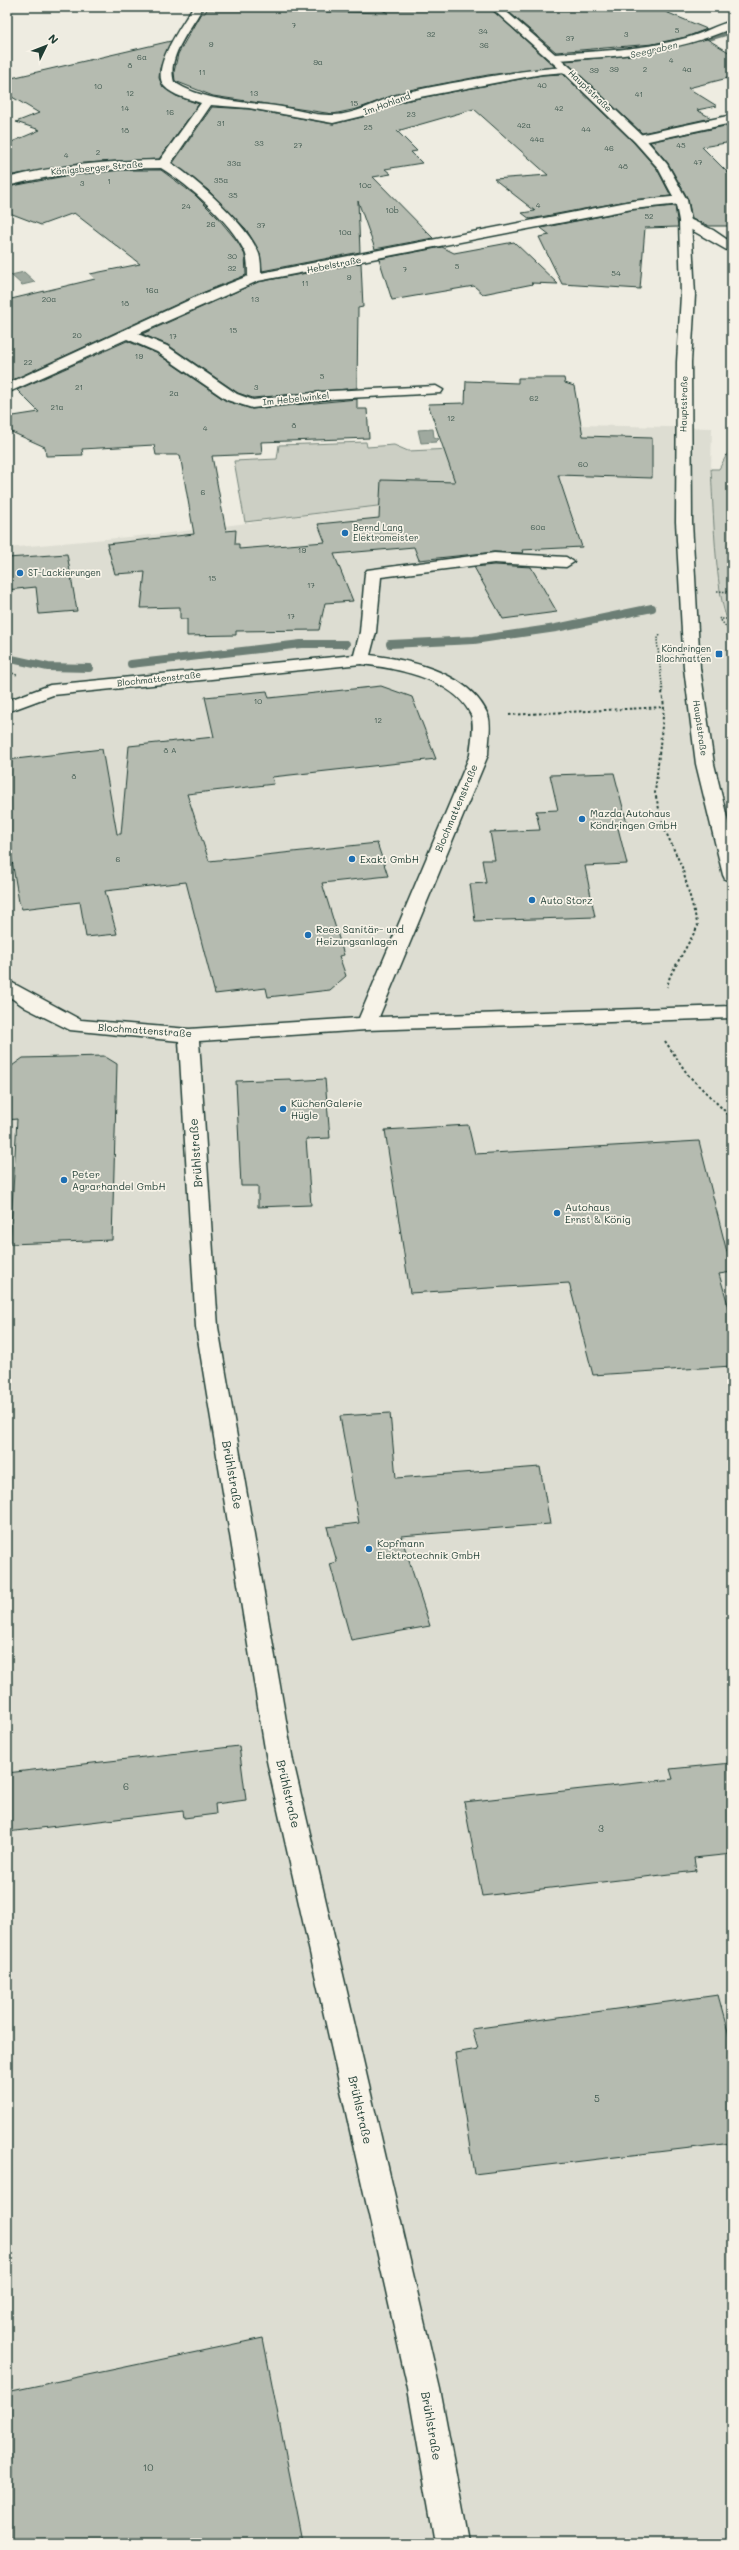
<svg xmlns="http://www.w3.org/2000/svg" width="739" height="2550" viewBox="0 0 739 2550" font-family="Mali,sans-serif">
  <rect width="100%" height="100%" fill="#eeece1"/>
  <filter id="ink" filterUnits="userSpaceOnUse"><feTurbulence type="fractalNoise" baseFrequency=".025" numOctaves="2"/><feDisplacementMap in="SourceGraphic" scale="8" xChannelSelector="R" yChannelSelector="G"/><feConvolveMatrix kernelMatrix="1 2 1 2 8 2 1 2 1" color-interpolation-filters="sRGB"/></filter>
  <g filter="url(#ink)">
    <path fill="#ddddd2" d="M496 423 712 428 711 469 718 570 723 614 732 628V2543H7V548L161 534 460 496Z"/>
    <g fill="#cccfc4" stroke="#76867c">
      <path d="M366 442 367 447 394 445 408 451 473 448 460 496 245 522 234 461 277 459 279 445Z"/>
      <path d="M732 445V626C715 615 713 495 711 469H719Z"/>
    </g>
    <g fill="#9fa99f" stroke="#6c7e74">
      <path d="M24 272 35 282 22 285 11 275Z"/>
      <path d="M433 429 434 437 439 439 436 442 421 443 418 430Z"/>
    </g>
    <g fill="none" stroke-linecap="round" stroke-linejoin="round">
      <path stroke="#6c7e74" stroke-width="6" d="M618 57 688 44 732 31"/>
      <g stroke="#6c7e74" stroke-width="8">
        <path d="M390 644 474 640 556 628 652 608"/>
        <path d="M7 658 48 667 89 668"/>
        <path d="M131 664 301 644H346"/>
      </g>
    </g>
    <g fill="#b5bbb0" stroke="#1f3d34">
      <path d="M376 7H489L555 67 488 75 409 90 357 109 333 114 213 96 175 81 174 72 178 54 201 13H205L207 9 388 13Z"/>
      <path d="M503 7H654L707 29 686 37 653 44 556 52Z"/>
      <path d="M707 39 732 54V77L688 88 717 106 697 110 711 118 642 133 565 61 645 54Z"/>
      <path d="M171 41 160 68 159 78 163 87 176 96 199 104 159 159 83 163 7 176V144L40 130 16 122 39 113 7 94V79Z"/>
      <path d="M563 74 634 143 657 169 671 196 632 200 530 219 522 213 535 211 494 179 548 175 474 109 397 131 417 151 411 152 422 163 385 169 391 174 373 177 433 238 375 249 358 201 360 252 262 271 260 253 246 229 208 190 173 163 212 107 249 109 333 124 362 117 404 101 542 75Z"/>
      <path d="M725 126 732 130V142L702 147 732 177V226H709L692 219 688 199 668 163 650 142Z"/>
      <path d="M122 170H161L195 195 218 218 237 241 245 255 246 275 197 295 8 382 7 300 95 279 90 274 140 264 74 213 41 225 7 212V187L65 176Z"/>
      <path d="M675 206 678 227 645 228 640 289 562 284 539 237 550 235 541 228 632 210Z"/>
      <path d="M514 242 558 284 531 283 533 284 483 294 474 286 392 300 379 259 442 247 454 253Z"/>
      <path d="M361 263 363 307 358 308 357 388 253 398 238 393 168 345 142 334 258 282Z"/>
      <path d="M127 341 156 353 226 401 252 409 357 399V409H367L369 438 261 442 262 454 212 456 226 531 236 530 235 544H239V549L325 542 318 524 379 518 381 480 455 482 428 404 465 403 466 381 518 383V378H564L565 383 574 386 583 436 652 438V478L558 475 582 547 522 550 523 553 494 552 419 560 414 547 334 554 353 601 325 603 319 630 236 631V635L187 636V619H180V607L141 608 145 572 115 574 107 544 194 534 180 455H156L154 445 82 449 83 455 46 456 45 447 7 430V417L39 412 17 390Z"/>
      <path d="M67 554 77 611 39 614 36 587 7 590V558Z"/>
      <path d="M494 565 531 567 557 612 503 619 474 567Z"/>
      <path d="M381 686 412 697 436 759 272 777 274 784 187 794 209 861 377 843 388 876 322 883 344 955 339 956 346 976 330 990 268 997 266 988 215 994 186 882 105 891 117 934 86 937 80 902 22 909 19 902 7 831V760L102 749 117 834H121L129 746 214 737 205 697 267 691 269 698Z"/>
      <path d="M614 773 628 827 618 828 627 864 585 866 595 917 475 921 470 884 486 883 482 860H495L490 832 540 830 536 811 558 810 550 775Z"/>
      <path d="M104 1056 117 1064 112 1240 10 1244 17 1119 7 1120 9 1068 23 1058Z"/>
      <path d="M290 1079 291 1081 325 1079 330 1138 306 1139 311 1205 258 1207V1186H241L236 1081Z"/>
      <path d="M468 1125 475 1154 699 1141 732 1272 719 1274 732 1318V1366L593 1375 569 1283 410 1293 385 1130Z"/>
      <path d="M390 1413 396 1478 540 1467 550 1524 401 1536 430 1626 351 1640 330 1564 337 1562 327 1527 359 1523 340 1416Z"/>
      <path d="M239 1746 246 1800 215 1804 216 1814 184 1818 183 1811 7 1832V1773Z"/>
      <path d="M732 1763V1854L694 1858 696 1871 482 1896 464 1802 673 1779 670 1769Z"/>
      <path d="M718 1995 732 2046V2143L474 2174 455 2053 478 2049 472 2029Z"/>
      <path d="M263 2338 303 2543H7V2392Z"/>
    </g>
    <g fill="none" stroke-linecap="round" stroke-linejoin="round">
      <g stroke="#1f3d34" stroke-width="3">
        <g id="minor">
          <path d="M193 7H203C191 29 166 57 174 82 206 103 246 101 282 107 298 110 317 116 333 115 355 115 376 102 397 95 415 89 565 61 572 69L566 72 542 74 404 100 362 116 333 123 249 108 211 105 171 163C196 179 249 226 259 254 261 260 261 267 261 273L632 201 681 196 687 200 681 204 632 209 258 281 138 334 167 346 237 394 253 400 330 391 436 386 443 390 441 393 330 399 252 408 227 400 157 352 127 339 7 393V384L198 296 248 276C248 268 248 259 245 252 230 221 190 186 161 168 109 168 58 173 7 186V178C58 165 108 161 160 160L201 103C189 99 173 96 164 86 150 68 183 24 193 7Z"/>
          <path d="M732 21V28C675 53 615 57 554 60L548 57 554 54C598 51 643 50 686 38 702 34 716 25 732 21Z"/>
          <path d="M732 115V123L639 143 633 139 639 135Z"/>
          <path d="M685 217 713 230 732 243V253L681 224 679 221Z"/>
          <path d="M494 553 566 557 574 562 566 567 494 563 381 577 376 632 370 655C411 660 470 673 488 715 492 726 488 743 488 755L379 1017 732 1006V1018L366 1030 199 1041 218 1327 293 1761 440 2389 469 2543H435L408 2389 267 1761 196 1327 179 1041 70 1030 26 1008 7 995V980L81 1020 189 1029 359 1018 470 755C471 743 475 726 471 715 455 679 395 668 361 664L53 695 7 712V701L50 685 354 655 360 632 365 573 367 570Z"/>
        </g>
      </g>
      <g stroke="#1f3d34" stroke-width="3">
        <path id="major" d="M490 7H501L570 67 643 136 667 164 687 200 691 221 695 295 691 362 692 522 700 668 714 764 732 838V881L725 879 723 875 696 764 684 668 676 522 677 362 681 295 679 221 675 200 658 168 635 142 562 71Z"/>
      </g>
      <g stroke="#1f3d34" stroke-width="1.5" stroke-dasharray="1.5 1.5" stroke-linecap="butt">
        <path d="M717 591 732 592"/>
        <path d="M719 618 732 634"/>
        <path d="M719 619H732"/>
        <path d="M660 635 657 640 663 693"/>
        <path d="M7 671 17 675"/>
      </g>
      <g stroke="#1f3d34" stroke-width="2" stroke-dasharray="2.5 2.5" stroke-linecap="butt">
        <path d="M662 692 664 707 655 793 664 828 682 867 698 926 670 976 667 987"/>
        <path d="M509 715 664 707"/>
        <path d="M665 1041 688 1075 732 1118"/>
      </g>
      <use href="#minor" fill="#f7f3e8" fill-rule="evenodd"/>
      <use href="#major" fill="#f7f3e8" fill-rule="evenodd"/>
    </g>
  </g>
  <g fill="#1f6fb2" stroke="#f7f3e8" stroke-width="1.5">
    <circle cx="345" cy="533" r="4"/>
    <circle cx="20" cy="573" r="4"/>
    <rect x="715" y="650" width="8" height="8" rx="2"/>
    <circle cx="582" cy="819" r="4"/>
    <circle cx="352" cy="859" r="4"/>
    <circle cx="532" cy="900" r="4"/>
    <circle cx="308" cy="935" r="4"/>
    <circle cx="283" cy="1109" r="4"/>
    <circle cx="64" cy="1180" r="4"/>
    <circle cx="557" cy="1213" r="4"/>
    <circle cx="369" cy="1549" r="4"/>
  </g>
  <g text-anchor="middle" stroke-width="3.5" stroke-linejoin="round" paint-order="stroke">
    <g font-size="8" fill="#445c53">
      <text x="294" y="28">7</text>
      <text x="677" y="33">5</text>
      <text x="483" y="34">34</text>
      <text x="431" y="37">32</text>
      <text x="626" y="37">3</text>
      <text x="570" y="41">37</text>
      <text x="211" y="47">9</text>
      <text x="484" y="48">36</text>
      <text x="142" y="60">6a</text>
      <text x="671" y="63">4</text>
      <text x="318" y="65">9a</text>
      <text x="130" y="68">8</text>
      <text x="614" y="72">39</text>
      <text x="645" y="72">2</text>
      <text x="687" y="72">4a</text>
      <text x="594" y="73">39</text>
      <text x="202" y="75">11</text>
      <text x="542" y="88">40</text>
      <text x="98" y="89">10</text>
      <text x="130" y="96">12</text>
      <text x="254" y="96">13</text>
      <text x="639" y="97">41</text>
      <text x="354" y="106">15</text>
      <text x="125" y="111">14</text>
      <text x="559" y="111">42</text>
      <text x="170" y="115">16</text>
      <text x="411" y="117">23</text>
      <text x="221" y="126">31</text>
      <text x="524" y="128">42a</text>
      <text x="368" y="130">25</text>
      <text x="586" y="132">44</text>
      <text x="125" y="133">18</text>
      <text x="537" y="142">44a</text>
      <text x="259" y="146">33</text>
      <text x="298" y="148">27</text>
      <text x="681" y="148">45</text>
      <text x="609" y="151">46</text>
      <text x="98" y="155">2</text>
      <text x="66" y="158">4</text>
      <text x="698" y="165">47</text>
      <text x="234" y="166">33a</text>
      <text x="623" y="169">48</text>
      <text x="221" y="183">35a</text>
      <text x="109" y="184">1</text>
      <text x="82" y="186">3</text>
      <text x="365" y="188">10c</text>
      <text x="233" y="198">35</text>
      <text x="538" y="208">4</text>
      <text x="186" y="209">24</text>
      <text x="392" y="213">10b</text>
      <text x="649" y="219">52</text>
      <text x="211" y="227">26</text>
      <text x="261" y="228">37</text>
      <text x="345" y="235">10a</text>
      <text x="232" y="259">30</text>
      <text x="457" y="269">5</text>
      <text x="232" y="271">32</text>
      <text x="405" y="272">7</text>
      <text x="616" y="276">54</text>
      <text x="349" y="280">9</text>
      <text x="305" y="286">11</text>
      <text x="152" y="293">16a</text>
      <text x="49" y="302">20a</text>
      <text x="255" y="302">13</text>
      <text x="125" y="306">18</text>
      <text x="233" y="333">15</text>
      <text x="77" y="338">20</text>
      <text x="173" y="339">17</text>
      <text x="139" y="359">19</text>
      <text x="28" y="365">22</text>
      <text x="322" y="379">5</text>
      <text x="79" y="390">21</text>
      <text x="256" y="390">3</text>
      <text x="174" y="396">2a</text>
      <text x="534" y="401">62</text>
      <text x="57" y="410">21a</text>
      <text x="451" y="421">12</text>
      <text x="294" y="428">8</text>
      <text x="205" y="431">4</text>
      <text x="583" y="467">60</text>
      <text x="203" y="495">6</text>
      <text x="538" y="530">60a</text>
      <text x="302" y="553">19</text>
      <text x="212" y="581">15</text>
      <text x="311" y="588">17</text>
      <text x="291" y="619">17</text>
      <text x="258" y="704">10</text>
      <text x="378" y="723">12</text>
      <text x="170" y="753">8 A</text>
      <text x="74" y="779">8</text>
      <text x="118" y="862">6</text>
    </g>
    <g font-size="9" font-style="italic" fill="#3f584f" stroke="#f7f3e8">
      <text transform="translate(654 50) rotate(-13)" y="3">Seegraben</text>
    </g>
    <g font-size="9" fill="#1f3d34" stroke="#f7f3e8">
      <text transform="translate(590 91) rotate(44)" y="3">Hauptstraße</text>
      <text transform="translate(387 104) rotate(-20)" y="3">Im Hohland</text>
      <text transform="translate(97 168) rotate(-5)" y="3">Königsberger Straße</text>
      <text transform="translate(334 265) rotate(-11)" y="3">Hebelstraße</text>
      <text transform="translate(296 399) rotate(-6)" y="3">Im Hebelwinkel</text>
      <text transform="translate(684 404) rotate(-89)" y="3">Hauptstraße</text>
      <text transform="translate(159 679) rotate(-6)" y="3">Blochmattenstraße</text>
      <text transform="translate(700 728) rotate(82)" y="3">Hauptstraße</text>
    </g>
    <g font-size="9" fill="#1f3d34" stroke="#f7f3e8" text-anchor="start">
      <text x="353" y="531">Bernd Lang<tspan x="353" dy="10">Elektromeister</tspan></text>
      <text x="28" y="576">ST-Lackierungen</text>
      <text x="711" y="652" text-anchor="end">Köndringen<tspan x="711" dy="10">Blochmatten</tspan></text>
    </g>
    <g font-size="10" fill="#1f3d34" stroke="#f7f3e8">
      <text transform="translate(456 808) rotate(-67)" y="4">Blochmattenstraße</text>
      <text transform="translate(145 1030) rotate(4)" y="4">Blochmattenstraße</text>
    </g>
    <g font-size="10" fill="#1f3d34" stroke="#f7f3e8" text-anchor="start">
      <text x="590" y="817">Mazda Autohaus<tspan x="590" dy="12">Köndringen GmbH</tspan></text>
      <text x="360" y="863">Exakt GmbH</text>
      <text x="540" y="904">Auto Storz</text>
      <text x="316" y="933">Rees Sanitär- und<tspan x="316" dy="12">Heizungsanlagen</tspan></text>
      <text x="291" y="1107">KüchenGalerie<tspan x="291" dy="12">Hügle</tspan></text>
      <text x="72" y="1178">Peter<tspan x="72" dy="12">Agrarhandel GmbH</tspan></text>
      <text x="565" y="1211">Autohaus<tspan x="565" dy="12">Ernst &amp; König</tspan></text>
      <text x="377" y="1547">Kopfmann<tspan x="377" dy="12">Elektrotechnik GmbH</tspan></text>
    </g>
    <g font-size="10" fill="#445c53">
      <text x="126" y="1790">6</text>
      <text x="601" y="1832">3</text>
      <text x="597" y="2102">5</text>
      <text x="148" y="2471">10</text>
    </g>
    <g font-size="12" fill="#1f3d34" stroke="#f7f3e8">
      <text transform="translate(196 1153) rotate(-94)" y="4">Brühlstraße</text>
      <text transform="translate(232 1475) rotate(80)" y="4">Brühlstraße</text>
      <text transform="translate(288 1794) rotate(77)" y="4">Brühlstraße</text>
      <text transform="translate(360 2110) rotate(77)" y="4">Brühlstraße</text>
      <text transform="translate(431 2426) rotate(80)" y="4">Brühlstraße</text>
    </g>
  </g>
  <rect width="739" height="2550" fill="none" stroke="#f7f3e8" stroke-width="24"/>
  <rect x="12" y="12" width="715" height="2526" fill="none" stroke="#1f3d34" stroke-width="1.5" filter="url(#ink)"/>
  <g transform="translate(46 46) rotate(47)" stroke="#f7f3e8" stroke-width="3" paint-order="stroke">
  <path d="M0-3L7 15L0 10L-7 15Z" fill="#1f3d34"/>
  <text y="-6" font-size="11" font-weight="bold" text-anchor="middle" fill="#1f3d34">N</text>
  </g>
</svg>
